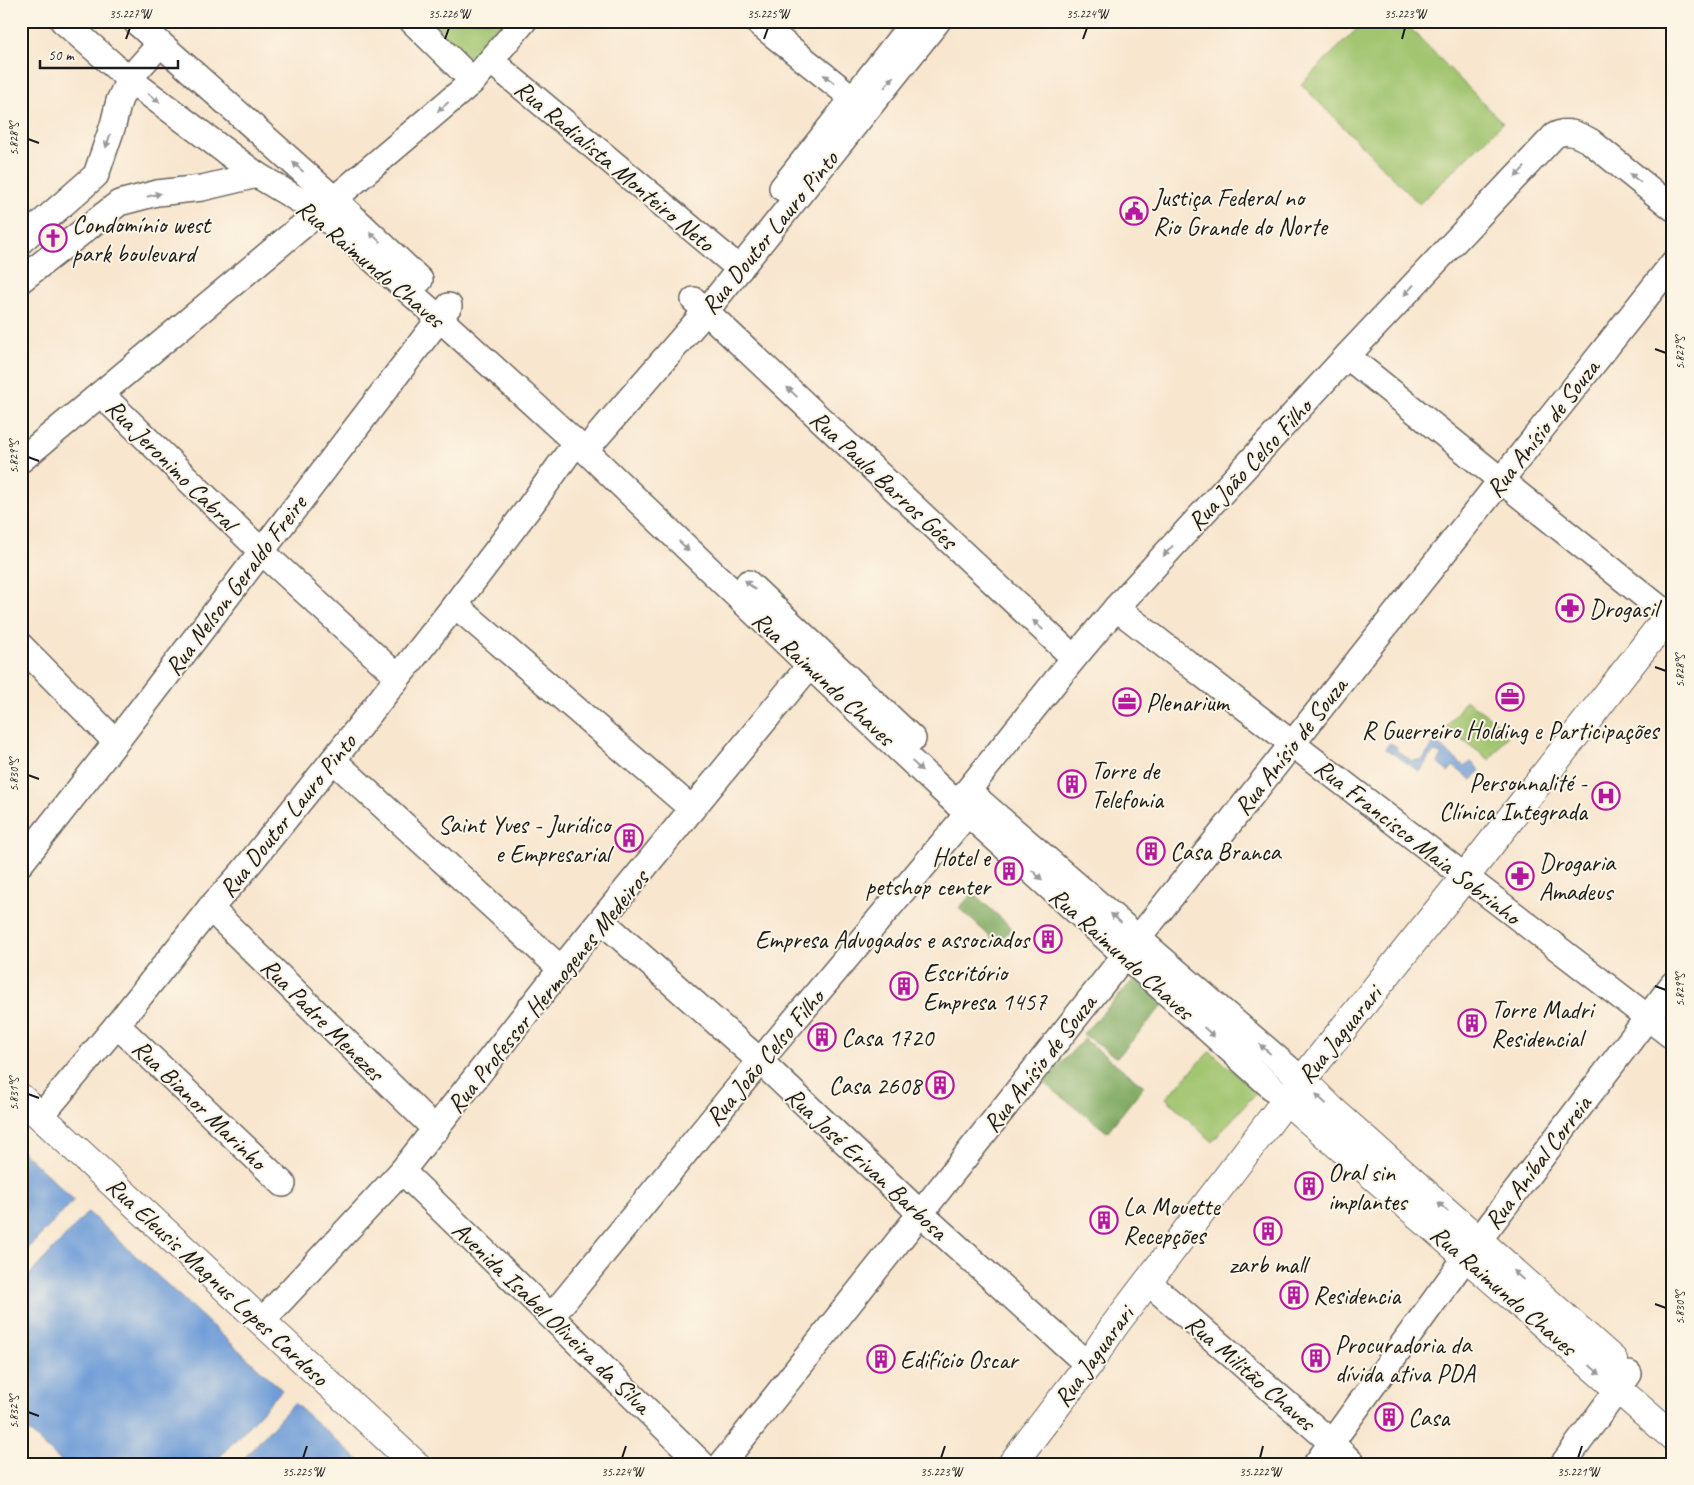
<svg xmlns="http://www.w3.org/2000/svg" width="1694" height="1485" viewBox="0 0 1694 1485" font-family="Caveat,sans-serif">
  <rect width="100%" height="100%" fill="#fcf5e5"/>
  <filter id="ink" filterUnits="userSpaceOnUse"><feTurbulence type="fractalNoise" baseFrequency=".02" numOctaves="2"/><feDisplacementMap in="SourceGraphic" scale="10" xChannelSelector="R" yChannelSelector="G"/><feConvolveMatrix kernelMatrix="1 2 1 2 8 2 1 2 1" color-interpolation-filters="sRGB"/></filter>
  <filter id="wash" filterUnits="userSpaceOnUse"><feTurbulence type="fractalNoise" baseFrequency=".0096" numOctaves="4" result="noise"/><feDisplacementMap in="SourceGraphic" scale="20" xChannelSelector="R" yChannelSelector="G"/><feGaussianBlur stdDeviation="1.12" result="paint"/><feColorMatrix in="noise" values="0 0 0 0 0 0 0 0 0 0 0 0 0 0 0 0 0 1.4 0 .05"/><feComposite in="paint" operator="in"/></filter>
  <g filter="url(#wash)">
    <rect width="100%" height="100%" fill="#f8e6cf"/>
    <g fill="#a1c56f" stroke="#5e7046">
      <path d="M431 21H514L478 66Z"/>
      <path d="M1365 21H1403L1503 123 1419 204 1301 84Z"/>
      <path d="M1466 700 1510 732 1490 760 1446 728Z"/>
      <path d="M1210 1051 1257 1092 1212 1142 1166 1098Z"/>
    </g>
    <g fill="#80aa62" stroke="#4e633f">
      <path d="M973 893 1012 928 998 944 959 908Z"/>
      <path d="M1135 978 1164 1004 1117 1058 1083 1034Z"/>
      <path d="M1084 1039 1144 1086 1107 1132 1043 1082Z"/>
    </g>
    <g fill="#6f9dd8" stroke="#465c7a">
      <path d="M1435 742 1464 766 1471 762 1480 770 1472 780 1453 766 1448 772 1438 763 1442 755 1435 752 1429 757 1420 772 1385 748 1390 743 1397 747 1396 750 1412 761 1423 759Z"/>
      <path d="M21 1150 74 1200 21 1256Z"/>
      <path d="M88 1212 282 1390 213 1464H64L21 1424V1284Z"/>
      <path d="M294 1403 363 1464H239Z"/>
    </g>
  </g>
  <g filter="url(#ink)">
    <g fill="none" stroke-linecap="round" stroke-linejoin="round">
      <g stroke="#69635b" stroke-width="28">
        <g id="minor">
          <path d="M63 21 129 79 257 175 319 212 439 318 575 442"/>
          <path d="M135 21 334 199 420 280"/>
          <path d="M412 21 473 81"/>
          <path d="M756 21 865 108"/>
          <path d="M491 61 740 269"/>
          <path d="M782 188 914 21"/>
          <path d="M21 241 96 175 113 125 119 101 129 79 160 44"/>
          <path d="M21 280 119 203 157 193 202 188 257 175"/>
          <path d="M694 300 1074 658"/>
          <path d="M1347 356 1673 619"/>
          <path d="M101 394 261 551 398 677"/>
          <path d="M595 439 706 311 938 21"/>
          <path d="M586 451 810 666 957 804 1286 1100"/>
          <path d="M21 460 319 212 473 81 524 21"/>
          <path d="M748 583 913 739"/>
          <path d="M455 605 692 809"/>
          <path d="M1116 608 1673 1037"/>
          <path d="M21 646 116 742"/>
          <path d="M333 760 561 969"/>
          <path d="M975 797 1302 1080"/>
          <path d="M957 804 1074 658 1116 608 1347 356 1554 136C1566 128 1579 135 1590 141L1673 208"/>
          <path d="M21 863 116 742 449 306"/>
          <path d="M210 908 436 1130"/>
          <path d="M602 921 760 1061 920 1213 1088 1365"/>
          <path d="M117 1025 283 1184"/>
          <path d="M41 1116 117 1025 210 908 241 874 333 760 455 605 528 509 575 444"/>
          <path d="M402 1171 702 1464"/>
          <path d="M1148 1282 1332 1443 1353 1464"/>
          <path d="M552 1316 760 1061 979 800"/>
          <path d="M262 1321 402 1171 561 969 820 653"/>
          <path d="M722 1464 1673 263"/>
          <path d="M1316 1464 1466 1257 1673 984"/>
          <path d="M1563 1464 1629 1374"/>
        </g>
      </g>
      <g stroke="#69635b" stroke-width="30">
        <g id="major">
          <path d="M1302 1080 1332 1110 1613 1360"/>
          <path d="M21 1098 415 1464"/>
          <path d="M1286 1100 1673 1437"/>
          <path d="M1012 1464 1088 1365 1114 1326 1286 1100 1465 877 1673 610"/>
        </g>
      </g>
      <use href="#minor" stroke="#fff" stroke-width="25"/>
      <use href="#major" stroke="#fff" stroke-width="28"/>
    </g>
    <defs><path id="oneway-solid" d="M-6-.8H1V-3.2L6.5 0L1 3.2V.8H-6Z" transform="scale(1.25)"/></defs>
    <g fill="#999">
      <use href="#oneway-solid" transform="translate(829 79) rotate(-142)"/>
      <use href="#oneway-solid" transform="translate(889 82) rotate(-51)"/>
      <use href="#oneway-solid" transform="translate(154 98) rotate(37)"/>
      <use href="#oneway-solid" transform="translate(443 107) rotate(139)"/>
      <use href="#oneway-solid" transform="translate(108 141) rotate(109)"/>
      <use href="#oneway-solid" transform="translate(298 167) rotate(-138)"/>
      <use href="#oneway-solid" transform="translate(1520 172) rotate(133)"/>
      <use href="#oneway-solid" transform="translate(1635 178) rotate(-141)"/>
      <use href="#oneway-solid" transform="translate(154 195) rotate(-13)"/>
      <use href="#oneway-solid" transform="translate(375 237) rotate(-137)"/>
      <use href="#oneway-solid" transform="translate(1409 290) rotate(133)"/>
      <use href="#oneway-solid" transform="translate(792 392) rotate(-137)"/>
      <use href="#oneway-solid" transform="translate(684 546) rotate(44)"/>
      <use href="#oneway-solid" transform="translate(1168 551) rotate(132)"/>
      <use href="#oneway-solid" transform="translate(750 585) rotate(-137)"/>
      <use href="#oneway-solid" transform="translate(1038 625) rotate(-137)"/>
      <use href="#oneway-solid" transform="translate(917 766) rotate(43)"/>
      <use href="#oneway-solid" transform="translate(1037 875) rotate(43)"/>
      <use href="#oneway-solid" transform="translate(1116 918) rotate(-139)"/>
      <use href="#oneway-solid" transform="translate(1209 1032) rotate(42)"/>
      <use href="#oneway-solid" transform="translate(1265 1049) rotate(-139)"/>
      <use href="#oneway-solid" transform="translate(1321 1099) rotate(-136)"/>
      <use href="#oneway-solid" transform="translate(1443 1207) rotate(-139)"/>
      <use href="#oneway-solid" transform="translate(1518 1275) rotate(-138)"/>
      <use href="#oneway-solid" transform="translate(1595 1370) rotate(41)"/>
    </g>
  </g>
  <path fill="none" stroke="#1c1c1c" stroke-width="2" d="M126 39 130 28M445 39 449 28M764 39 768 28M1083 39 1087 28M1402 39 1405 28M28 139 39 143M1655 349 1666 353M28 457 39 461M1655 667 1666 671M28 775 39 779M1655 986 1666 990M28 1094 39 1098M1655 1304 1666 1308M28 1412 39 1416M303 1458 307 1446M622 1458 626 1446M941 1458 945 1446M1260 1458 1263 1446M1578 1458 1582 1446"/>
  <defs>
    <g id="civic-ring" transform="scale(1.4375)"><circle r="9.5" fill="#fcf5e5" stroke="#b5179e" stroke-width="1.5"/><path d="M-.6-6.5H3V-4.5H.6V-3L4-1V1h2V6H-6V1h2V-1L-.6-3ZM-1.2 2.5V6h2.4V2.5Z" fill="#b5179e"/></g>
    <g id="church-ring" transform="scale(1.4375)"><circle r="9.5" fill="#fcf5e5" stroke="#b5179e" stroke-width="1.5"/><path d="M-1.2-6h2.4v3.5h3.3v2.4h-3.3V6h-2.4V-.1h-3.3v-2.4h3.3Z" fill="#b5179e"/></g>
    <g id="pharmacy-ring" transform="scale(1.4375)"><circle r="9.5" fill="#fcf5e5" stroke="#b5179e" stroke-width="1.5"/><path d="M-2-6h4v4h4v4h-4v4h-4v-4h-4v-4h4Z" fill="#b5179e"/></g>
    <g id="office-ring" transform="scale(1.4375)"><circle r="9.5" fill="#fcf5e5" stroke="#b5179e" stroke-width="1.5"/><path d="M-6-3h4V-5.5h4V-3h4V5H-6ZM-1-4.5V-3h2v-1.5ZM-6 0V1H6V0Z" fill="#b5179e"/></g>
    <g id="building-ring" transform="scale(1.4375)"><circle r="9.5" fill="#fcf5e5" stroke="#b5179e" stroke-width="1.5"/><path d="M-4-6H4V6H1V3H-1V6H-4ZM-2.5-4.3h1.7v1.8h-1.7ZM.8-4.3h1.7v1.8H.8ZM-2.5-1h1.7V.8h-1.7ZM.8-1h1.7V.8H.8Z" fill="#b5179e"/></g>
    <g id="hospital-ring" transform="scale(1.4375)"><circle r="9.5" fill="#fcf5e5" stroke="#b5179e" stroke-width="1.5"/><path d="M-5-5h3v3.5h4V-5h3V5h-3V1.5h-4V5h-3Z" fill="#b5179e"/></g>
  </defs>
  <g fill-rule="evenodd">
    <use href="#civic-ring" x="1134" y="211"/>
    <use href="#church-ring" x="53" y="238"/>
    <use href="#pharmacy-ring" x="1570" y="608"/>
    <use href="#office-ring" x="1510" y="697"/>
    <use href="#office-ring" x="1127" y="702"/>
    <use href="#building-ring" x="1072" y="784"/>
    <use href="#hospital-ring" x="1606" y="796"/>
    <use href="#building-ring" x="629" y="838"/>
    <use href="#building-ring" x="1151" y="851"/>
    <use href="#building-ring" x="1009" y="871"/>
    <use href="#pharmacy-ring" x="1520" y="876"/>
    <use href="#building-ring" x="1048" y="939"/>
    <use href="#building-ring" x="904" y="986"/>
    <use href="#building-ring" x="1472" y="1023"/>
    <use href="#building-ring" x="822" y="1037"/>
    <use href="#building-ring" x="940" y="1085"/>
    <use href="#building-ring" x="1309" y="1186"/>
    <use href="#building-ring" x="1104" y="1220"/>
    <use href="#building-ring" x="1268" y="1231"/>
    <use href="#building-ring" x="1294" y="1295"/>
    <use href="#building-ring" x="1316" y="1358"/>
    <use href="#building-ring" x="881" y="1359"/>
    <use href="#building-ring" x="1389" y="1417"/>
  </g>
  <g text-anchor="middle" stroke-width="4" stroke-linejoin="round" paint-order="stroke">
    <g font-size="25" fill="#1c1c1c" stroke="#fcf5e5">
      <text transform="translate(615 165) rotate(40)" y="9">Rua Radialista Monteiro Neto</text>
      <text transform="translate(769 232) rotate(-51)" y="9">Rua Doutor Lauro Pinto</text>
      <text transform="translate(371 263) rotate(40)" y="9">Rua Raimundo Chaves</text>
      <text transform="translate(1542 428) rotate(-52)" y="9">Rua Anísio de Souza</text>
      <text transform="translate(172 464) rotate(45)" y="9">Rua Jeronimo Cabral</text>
      <text transform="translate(1249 464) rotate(-47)" y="9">Rua João Celso Filho</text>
      <text transform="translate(884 479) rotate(43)" y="9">Rua Paulo Barros Góes</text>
      <text transform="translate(235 585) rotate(-53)" y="9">Rua Nelson Geraldo Freire</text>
      <text transform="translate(824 678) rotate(43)" y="9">Rua Raimundo Chaves</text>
      <text transform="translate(1290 746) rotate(-52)" y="9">Rua Anísio de Souza</text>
      <text transform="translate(287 815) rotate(-51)" y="9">Rua Doutor Lauro Pinto</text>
      <text transform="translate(1418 841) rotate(38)" y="9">Rua Francisco Maia Sobrinho</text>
      <text transform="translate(1122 953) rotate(42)" y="9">Rua Raimundo Chaves</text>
      <text transform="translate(547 991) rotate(-51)" y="9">Rua Professor Hermogenes Medeiros</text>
      <text transform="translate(323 1019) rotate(45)" y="9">Rua Padre Menezes</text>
      <text transform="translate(1339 1034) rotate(-51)" y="9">Rua Jaguarari</text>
      <text transform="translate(764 1057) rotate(-50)" y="9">Rua João Celso Filho</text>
      <text transform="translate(1039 1063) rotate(-52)" y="9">Rua Anísio de Souza</text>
      <text transform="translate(200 1104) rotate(44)" y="9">Rua Bianor Marinho</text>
      <text transform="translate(1537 1162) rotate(-53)" y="9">Rua Aníbal Correia</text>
      <text transform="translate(867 1163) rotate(43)" y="9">Rua José Erivan Barbosa</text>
      <text transform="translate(218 1281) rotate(43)" y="9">Rua Eleusis Magnus Lopes Cardoso</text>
      <text transform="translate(1504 1290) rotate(41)" y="9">Rua Raimundo Chaves</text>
      <text transform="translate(552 1317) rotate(44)" y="9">Avenida Isabel Oliveira da Silva</text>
      <text transform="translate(1093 1356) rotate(-54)" y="9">Rua Jaguarari</text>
      <text transform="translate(1251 1372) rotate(41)" y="9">Rua Militão Chaves</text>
    </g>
    <g font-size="25" fill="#1c1c1c" stroke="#fcf5e5" text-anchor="start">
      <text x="1153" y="206">Justiça Federal no<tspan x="1153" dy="29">Rio Grande do Norte</tspan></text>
      <text x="72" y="233">Condomínio west<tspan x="72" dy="29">park boulevard</tspan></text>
      <text x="1589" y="617">Drogasil</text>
      <text x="1146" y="711">Plenarium</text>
      <text x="1510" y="739" text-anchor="middle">R Guerreiro Holding e Participações</text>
      <text x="1091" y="779">Torre de<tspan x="1091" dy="29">Telefonia</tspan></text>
      <text x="1587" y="791" text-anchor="end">Personnalité -<tspan x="1587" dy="29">Clínica Integrada</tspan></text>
      <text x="610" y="833" text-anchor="end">Saint Yves - Jurídico<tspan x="610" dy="29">e Empresarial</tspan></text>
      <text x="1170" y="860">Casa Branca</text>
      <text x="990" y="866" text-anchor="end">Hotel e<tspan x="990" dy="29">petshop center</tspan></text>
      <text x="1539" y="871">Drogaria<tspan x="1539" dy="29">Amadeus</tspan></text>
      <text x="1029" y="948" text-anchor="end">Empresa Advogados e associados</text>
      <text x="923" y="981">Escritório<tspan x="923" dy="29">Empresa 1457</tspan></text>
      <text x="1491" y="1018">Torre Madri<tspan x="1491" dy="29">Residencial</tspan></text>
      <text x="841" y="1046">Casa 1720</text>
      <text x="921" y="1094" text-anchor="end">Casa 2608</text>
      <text x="1328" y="1181">Oral sin<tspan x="1328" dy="29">implantes</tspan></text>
      <text x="1123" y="1215">La Mouette<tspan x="1123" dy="29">Recepções</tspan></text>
      <text x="1268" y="1273" text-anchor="middle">zarb mall</text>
      <text x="1313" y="1304">Residencia</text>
      <text x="1335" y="1353">Procuradoria da<tspan x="1335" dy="29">dívida ativa PDA</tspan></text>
      <text x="900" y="1368">Edifício Oscar</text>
      <text x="1408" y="1426">Casa</text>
    </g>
  </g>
  <rect width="1694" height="1485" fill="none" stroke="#fcf5e5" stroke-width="55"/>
  <path d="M40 60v8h138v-8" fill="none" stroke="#1c1c1c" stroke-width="2.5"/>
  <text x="48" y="60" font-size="15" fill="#1c1c1c" stroke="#fcf5e5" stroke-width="4" paint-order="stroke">50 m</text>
  <rect x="28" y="28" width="1638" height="1430" fill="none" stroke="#1c1c1c" stroke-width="2"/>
  <g font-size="12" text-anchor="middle" fill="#1c1c1c">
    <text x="130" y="18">35.227°W</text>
    <text x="449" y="18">35.226°W</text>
    <text x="768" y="18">35.225°W</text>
    <text x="1087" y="18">35.224°W</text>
    <text x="1405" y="18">35.223°W</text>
    <text transform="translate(14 139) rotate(-90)" y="4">5.828°S</text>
    <text transform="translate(1680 353) rotate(-90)" y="4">5.827°S</text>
    <text transform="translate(14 457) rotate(-90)" y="4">5.829°S</text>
    <text transform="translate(1680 671) rotate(-90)" y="4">5.828°S</text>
    <text transform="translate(14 775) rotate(-90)" y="4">5.830°S</text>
    <text transform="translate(1680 990) rotate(-90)" y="4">5.829°S</text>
    <text transform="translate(14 1094) rotate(-90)" y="4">5.831°S</text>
    <text transform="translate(1680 1308) rotate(-90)" y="4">5.830°S</text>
    <text transform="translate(14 1412) rotate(-90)" y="4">5.832°S</text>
    <text x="303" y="1476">35.225°W</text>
    <text x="622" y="1476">35.224°W</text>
    <text x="941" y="1476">35.223°W</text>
    <text x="1260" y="1476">35.222°W</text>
    <text x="1578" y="1476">35.221°W</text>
  </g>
</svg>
